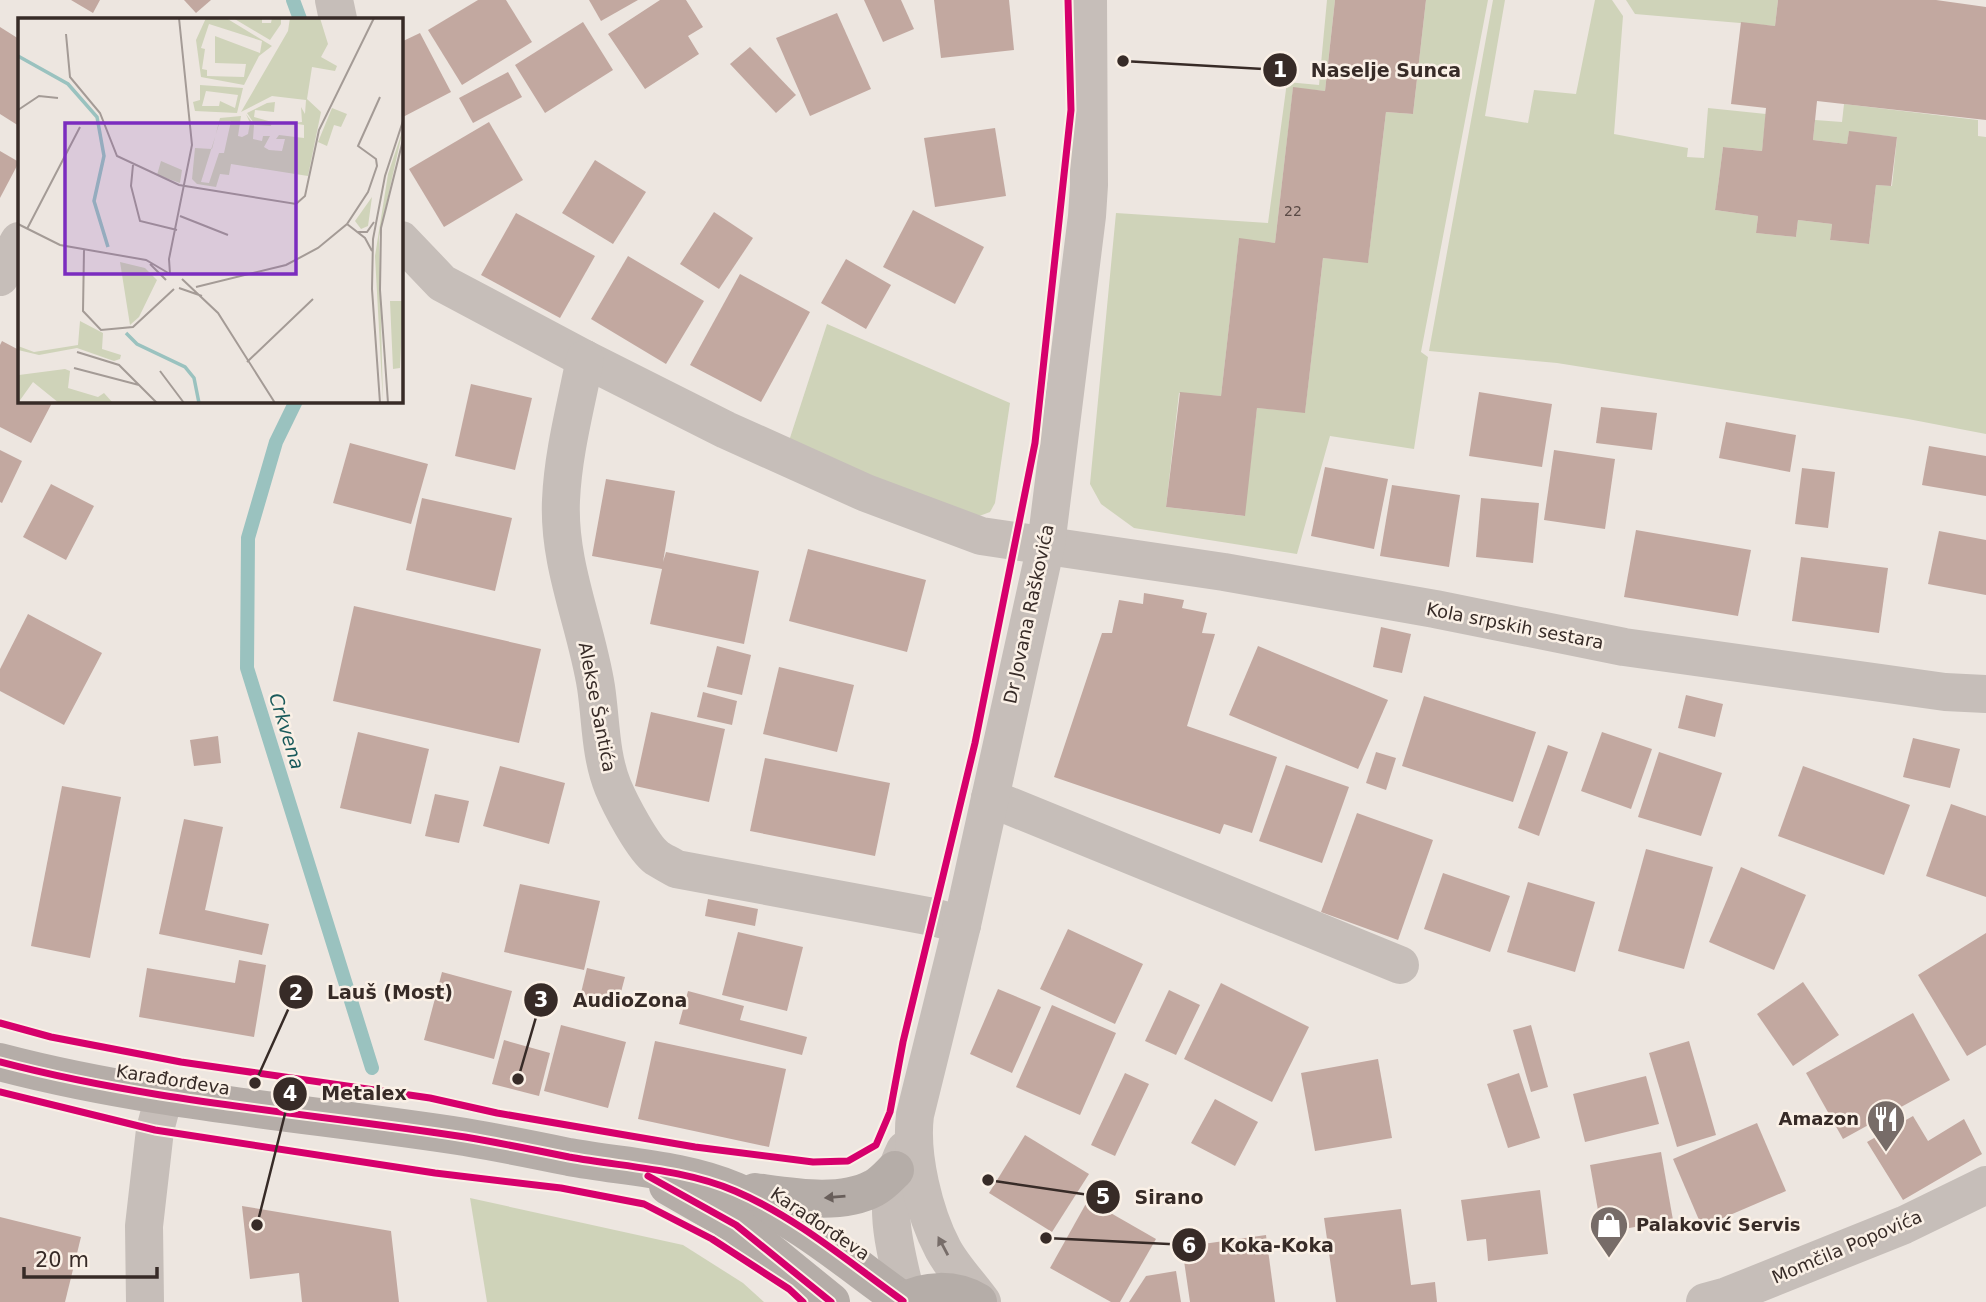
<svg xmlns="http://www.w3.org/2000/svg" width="1986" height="1302" viewBox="0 0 1986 1302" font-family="'DejaVu Sans',sans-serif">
  <rect width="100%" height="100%" fill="#ede6e0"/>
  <g fill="#cfd3b9">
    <path d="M1327 0H1335L1325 91 1293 88 1275 243 1239 239 1221 396 1179 393 1166 507 1244 516 1257 408 1305 412 1323 258 1368 262 1386 112 1413 114 1426 0H1488L1421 352 1428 357 1414 449 1330 436 1297 554 1134 528 1101 504 1090 484 1116 213 1268 223 1287 82 1319 85Z"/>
    <path d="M1493 0H1505L1485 116 1528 123 1534 90 1576 94 1595 0H1612L1623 16 1614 134 1688 148 1687 157 1704 158 1708 108 1766 114 1762 151 1723 147 1715 210 1758 216 1756 233 1796 237 1798 220 1832 224 1830 240 1869 244 1876 185 1892 186 1897 137 1849 132 1847 144 1813 140 1815 120 1842 122 1844 104 1978 120V136L1986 137V434L1908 419 1557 363 1429 351Z"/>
    <path d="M1626 0H1778L1775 26 1635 14Z"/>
    <path d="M827 324 1010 403 995 503 990 512 974 518 788 444Z"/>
    <path d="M470 1198 683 1245 743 1283 764 1302H487Z"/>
  </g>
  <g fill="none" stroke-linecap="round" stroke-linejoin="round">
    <g stroke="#9ac2bf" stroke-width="14">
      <path d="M293 0 300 19"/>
      <path d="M296 401 276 442 248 538 247 668 372 1068"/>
    </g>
  </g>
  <g fill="#c2a8a0">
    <path d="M71 0H100L93 13Z"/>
    <path d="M184 0H211L196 13Z"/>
    <path d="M478 0H506L532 42 462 85 428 30Z"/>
    <path d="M589 0H638L601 21Z"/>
    <path d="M660 0H686L703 27 688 36 699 54 645 89 608 34Z"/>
    <path d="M864 0H901L914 29 883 42Z"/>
    <path d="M934 0H1009L1014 50 941 58Z"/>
    <path d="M1335 0H1426L1413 114 1386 112 1368 263 1323 258 1305 413 1257 408 1245 516 1166 507 1180 392 1221 396 1239 238 1275 243 1293 87 1325 91Z"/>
    <path d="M1778 0H1936L1986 7V120L1817 101 1813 140 1847 144 1849 131 1897 137 1891 186 1876 185 1869 244 1830 240 1832 224 1798 220 1796 237 1756 233 1758 216 1715 210 1723 147 1762 151 1766 108 1731 104 1741 22 1775 26Z"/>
    <path d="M837 13 871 89 810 116 776 38Z"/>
    <path d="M583 22 613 70 545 113 515 65Z"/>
    <path d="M0 27 19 39V126L0 114Z"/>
    <path d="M420 33 451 92 401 118V42Z"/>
    <path d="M750 47 796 95 776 113 730 64Z"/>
    <path d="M508 72 522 97 473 123 459 98Z"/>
    <path d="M489 122 523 180 444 227 409 169Z"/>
    <path d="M995 128 1006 196 935 207 924 138Z"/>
    <path d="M0 151 19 162 0 198Z"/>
    <path d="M595 160 646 192 613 244 562 213Z"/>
    <path d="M913 210 984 247 955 304 883 267Z"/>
    <path d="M714 212 753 238 719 289 680 264Z"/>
    <path d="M516 213 595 256 560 318 481 275Z"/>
    <path d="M628 256 704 301 666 364 591 319Z"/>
    <path d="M846 259 891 285 866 329 821 303Z"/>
    <path d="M740 274 810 312 761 402 690 365Z"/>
    <path d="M2 341 19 350V401H53L31 443 0 427V345Z"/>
    <path d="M471 384 532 398 515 470 455 456Z"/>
    <path d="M1479 392 1552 404 1542 467 1469 456Z"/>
    <path d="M1601 407 1657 413 1652 450 1596 443Z"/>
    <path d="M1726 422 1796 435 1790 472 1719 458Z"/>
    <path d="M350 443 428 464 411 524 333 503Z"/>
    <path d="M1929 446 1986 456V496L1922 485Z"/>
    <path d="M0 450 22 461 2 503 0 502Z"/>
    <path d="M1554 450 1615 459 1605 529 1544 520Z"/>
    <path d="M1325 467 1388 479 1374 549 1311 536Z"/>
    <path d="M1802 468 1835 472 1828 528 1795 524Z"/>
    <path d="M606 479 675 491 663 562 666 552 759 571 744 644 650 624 662 569 592 556Z"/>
    <path d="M51 484 94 506 66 560 23 537Z"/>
    <path d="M1392 485 1460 495 1449 567 1380 556Z"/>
    <path d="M422 498 512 518 495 591 406 570Z"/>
    <path d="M1481 498 1539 503 1533 563 1476 557Z"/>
    <path d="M1636 530 1751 550 1738 616 1624 597Z"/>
    <path d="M1939 531 1986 540V595L1928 584Z"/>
    <path d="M808 549 926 580 907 652 789 621Z"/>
    <path d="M1801 557 1888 568 1879 633 1792 621Z"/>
    <path d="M1144 593 1184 600 1182 608 1207 613 1202 633 1215 634 1187 726 1277 757 1252 833 1224 824 1220 834 1054 777 1102 633H1112L1119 600 1143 604Z"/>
    <path d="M354 606 541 649 519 743 333 701Z"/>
    <path d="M28 614 102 653 64 725 0 691V669Z"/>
    <path d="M1381 627 1411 634 1402 673 1373 667Z"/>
    <path d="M717 646 751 655 742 695 707 687Z"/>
    <path d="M1258 646 1388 700 1358 769 1229 715Z"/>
    <path d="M779 667 854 685 837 752 763 734Z"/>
    <path d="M703 692 737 701 732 725 697 717Z"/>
    <path d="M1686 695 1723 704 1715 737 1678 728Z"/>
    <path d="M1424 696 1536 732 1513 802 1402 766Z"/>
    <path d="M651 712 725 729 709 802 635 786Z"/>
    <path d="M358 732 429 749 411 824 340 808Z"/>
    <path d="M1602 732 1652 749 1631 809 1581 791Z"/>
    <path d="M218 736 221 763 194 766 190 740Z"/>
    <path d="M1913 738 1960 749 1950 788 1903 777Z"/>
    <path d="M1548 745 1568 752 1539 836 1518 828Z"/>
    <path d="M1376 752 1396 758 1386 790 1366 783Z"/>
    <path d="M1659 752 1722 773 1701 836 1638 817Z"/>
    <path d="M765 758 890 783 875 856 750 831Z"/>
    <path d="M1286 765 1349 787 1322 863 1259 841Z"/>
    <path d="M500 766 565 783 549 844 483 826Z"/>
    <path d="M1803 766 1910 805 1884 875 1778 836Z"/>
    <path d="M62 786 121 797 90 958 31 946Z"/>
    <path d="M435 794 469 801 459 843 425 836Z"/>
    <path d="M1951 804 1986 816V897L1926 876Z"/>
    <path d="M1357 813 1433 840 1398 940 1321 912Z"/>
    <path d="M184 819 223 827 205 910 269 924 262 955 159 934Z"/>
    <path d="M1646 849 1713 867 1684 969 1618 951Z"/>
    <path d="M1741 867 1806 895 1774 970 1709 942Z"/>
    <path d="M1443 873 1510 896 1490 952 1424 929Z"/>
    <path d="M1528 882 1595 902 1575 972 1507 952Z"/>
    <path d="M520 884 600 901 584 970 504 952Z"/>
    <path d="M708 899 758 909 755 926 705 916Z"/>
    <path d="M1068 929 1143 964 1115 1024 1040 989Z"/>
    <path d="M738 932 803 947 787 1011 722 995Z"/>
    <path d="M1986 933V1045L1967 1056 1918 975Z"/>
    <path d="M239 960 266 965 254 1037 139 1017 147 968 235 983Z"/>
    <path d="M587 968 625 977 617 1007 580 997Z"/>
    <path d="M442 972 512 991 494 1059 424 1040Z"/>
    <path d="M1803 982 1839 1035 1793 1066 1757 1014Z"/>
    <path d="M1221 983 1309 1027 1272 1102 1184 1059Z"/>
    <path d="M998 989 1041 1007 1012 1073 970 1054Z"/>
    <path d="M1169 990 1200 1005 1176 1055 1145 1041Z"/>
    <path d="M688 991 744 1006 740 1020 807 1037 802 1055 679 1024Z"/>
    <path d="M1052 1005 1116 1033 1080 1115 1016 1087Z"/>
    <path d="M1913 1013 1950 1080 1843 1139 1806 1073Z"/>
    <path d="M561 1025 626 1042 608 1108 544 1091Z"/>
    <path d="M1531 1025 1548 1087 1531 1092 1513 1030Z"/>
    <path d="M504 1040 550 1053 539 1096 492 1084Z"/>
    <path d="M655 1041 786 1069 769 1147 638 1119Z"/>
    <path d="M1689 1041 1716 1135 1677 1147 1649 1053Z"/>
    <path d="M1378 1059 1392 1138 1315 1151 1301 1073Z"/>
    <path d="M1125 1073 1149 1084 1115 1156 1091 1145Z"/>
    <path d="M1519 1073 1540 1138 1508 1148 1487 1084Z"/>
    <path d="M1646 1076 1659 1124 1585 1142 1573 1094Z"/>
    <path d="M1215 1099 1258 1122 1235 1166 1191 1143Z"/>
    <path d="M1913 1116 1928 1141 1964 1119 1982 1154 1903 1200 1867 1142Z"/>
    <path d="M1757 1123 1786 1191 1702 1227 1673 1159Z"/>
    <path d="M1025 1135 1089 1174 1052 1232 989 1193Z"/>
    <path d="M1661 1152 1673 1220 1602 1233 1590 1165Z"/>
    <path d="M1540 1190 1548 1254 1488 1261 1486 1239 1467 1241 1461 1200Z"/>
    <path d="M1088 1200 1156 1239 1120 1302H1111L1050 1268Z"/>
    <path d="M242 1206 391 1231 399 1302H302L299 1273 250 1279Z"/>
    <path d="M1401 1209 1411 1285 1435 1282 1437 1302H1336L1324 1218Z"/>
    <path d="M0 1217 81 1237 65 1302H0Z"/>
    <path d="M1266 1235 1275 1302H1190L1182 1247Z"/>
    <path d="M1176 1271 1181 1302H1129L1146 1276Z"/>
  </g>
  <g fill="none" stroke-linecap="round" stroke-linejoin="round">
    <g stroke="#c6beb9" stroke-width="38">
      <path d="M334 0 338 19"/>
      <path d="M401 240 442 283 585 359 726 430 866 493 981 536 1224 572 1435 609 1624 647 1945 692 1986 694"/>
      <path d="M0 277 19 241"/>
      <path d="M585 359C576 405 563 453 561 500 558 565 586 624 596 687 601 720 600 755 613 787 620 804 643 848 657 858 663 862 670 865 676 869L933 917 962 925"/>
      <path d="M990 798 1400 965"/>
      <path d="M905 1150C879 1202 895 1246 907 1299"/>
      <path d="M145 1302 144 1226 155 1130 164 1096"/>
      <path d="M982 1302C970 1285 953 1268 943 1249 924 1213 910 1155 915 1115L962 925 1046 545 1087 216 1089 185 1088 0"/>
      <path d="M1705 1302 1727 1296 1904 1225 1986 1185"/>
    </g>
    <g stroke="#b5ada8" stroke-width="38">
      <path d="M0 1062C152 1102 310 1113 465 1137 500 1143 535 1150 569 1157 624 1167 684 1169 735 1191 796 1217 850 1263 903 1301"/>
      <path d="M668 1186 736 1225 831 1302"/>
      <path d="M755 1192C792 1197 841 1206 874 1188 882 1184 889 1176 895 1170"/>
      <path d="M902 1302C925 1289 955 1288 978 1302"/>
    </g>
    <g stroke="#faf0e6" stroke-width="11">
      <g id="cycleway">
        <path d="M0 1023 51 1037 181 1062 430 1098 497 1113 695 1147 813 1162 848 1161 876 1145 890 1112 903 1042 975 743 1035 443 1071 110 1068 0"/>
        <path d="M0 1062C152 1102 310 1113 465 1137 500 1143 535 1150 569 1157 624 1167 684 1169 735 1191 796 1217 850 1263 903 1301"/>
        <path d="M0 1092 155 1130 435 1173 561 1188 644 1204 712 1239 789 1289 803 1302"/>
        <path d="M648 1176 736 1225 831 1302"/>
      </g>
    </g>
    <use href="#cycleway" stroke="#d6006c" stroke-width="7"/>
  </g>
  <defs><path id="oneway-solid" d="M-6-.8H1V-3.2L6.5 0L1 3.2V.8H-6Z" transform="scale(1.75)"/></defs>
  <use fill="#695f5b" href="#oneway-solid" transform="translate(835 1197) rotate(175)"/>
  <use fill="#776d69" href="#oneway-solid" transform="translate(943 1246) rotate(-118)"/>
  <defs>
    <g id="restaurant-pin" transform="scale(2.0125)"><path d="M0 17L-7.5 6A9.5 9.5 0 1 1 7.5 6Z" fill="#776c68" stroke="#faf0e6"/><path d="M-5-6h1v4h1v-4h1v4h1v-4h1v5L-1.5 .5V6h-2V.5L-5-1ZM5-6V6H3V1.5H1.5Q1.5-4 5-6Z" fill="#fff"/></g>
    <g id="shop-pin" transform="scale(2.0125)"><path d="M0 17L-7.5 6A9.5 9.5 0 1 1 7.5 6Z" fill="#776c68" stroke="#faf0e6"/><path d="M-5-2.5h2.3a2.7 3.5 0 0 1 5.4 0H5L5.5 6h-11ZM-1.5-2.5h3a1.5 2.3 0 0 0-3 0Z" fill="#fff"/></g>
  </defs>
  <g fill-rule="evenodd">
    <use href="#restaurant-pin" x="1886" y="1119"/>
    <use href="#shop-pin" x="1609" y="1225"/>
  </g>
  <g text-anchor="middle" stroke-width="5" stroke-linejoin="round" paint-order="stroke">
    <g font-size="14" fill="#5a4a45">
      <text x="1293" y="216">22</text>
    </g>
    <g font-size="18" fill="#372b27" stroke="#faf0e6">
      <text transform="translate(1029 614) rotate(-78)" y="6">Dr Jovana Raškovića</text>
      <text transform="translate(1515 626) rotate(11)" y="6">Kola srpskih sestara</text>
      <text transform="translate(597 707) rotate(79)" y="6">Alekse Šantića</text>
      <text transform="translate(173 1080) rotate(9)" y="6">Karađorđeva</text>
      <text transform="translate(820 1224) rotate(34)" y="6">Karađorđeva</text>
      <text transform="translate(1847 1247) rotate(-23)" y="6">Momčila Popovića</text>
    </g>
    <g font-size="18" font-weight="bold" fill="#372b27" stroke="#faf0e6" text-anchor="end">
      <text x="1859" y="1125">Amazon</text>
      <text x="1636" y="1231" text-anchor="start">Palaković Servis</text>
    </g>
    <g font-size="19" font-style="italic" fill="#1a5a5b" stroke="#faf0e6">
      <text transform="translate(287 731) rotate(73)" y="7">Crkvena</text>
    </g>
  </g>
  <g transform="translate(18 18)">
    <rect width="385" height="385" fill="#ede6e0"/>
    <path d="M188 0H208L254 28 241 38 226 67 183 59 178 22ZM191 6 244 23 242 35 197 18V45L228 46 226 59 189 58V52L184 51 187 31 183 30ZM215 0H244V5H253L254 0H263V6L252 22ZM272 0H302L310 26 303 39 319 48 317 53 294 49 289 81 303 94 290 158 213 146 211 157 202 156 198 169 179 166 174 161 177 130 194 131 202 100 223 98 220 118 224 119 230 116 232 105 228 96 236 107 235 121 244 123 245 118H252L246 129 251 132 264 133 267 121H258L261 117 286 120V107L273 105 284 104 283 89 287 96 288 82 254 78 223 94 270 13ZM202 103H213L206 135H201L191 165 183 164ZM182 67 225 70 219 95 177 93 175 84 182 82ZM188 73 220 77 217 90 202 83 201 88H184ZM257 84 256 94 237 92 236 99 254 104 253 108 237 107 229 95 249 85ZM314 90 329 96 323 109 316 107 309 128 300 124ZM385 111 361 219 365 385 357 238 370 156ZM143 143 164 152 162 165 139 157ZM354 179 350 208 343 211 337 203ZM102 244 127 250 139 262 121 299 112 307ZM372 283H385L382 350 375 351ZM62 303 85 315 84 331 103 337 102 341 96 343 59 330 21 337 0 332V328L16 334 60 327ZM47 351 52 353 50 370 80 379 86 375 95 385H41L15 364 0 385 1 357Z" fill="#cfd3b9" fill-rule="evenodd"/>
    <path fill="none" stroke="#9ac2bf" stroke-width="3.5" d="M0 38 50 66 79 99 86 138 76 183 90 229M108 315 119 326 167 349 176 360 181 385"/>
    <path fill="none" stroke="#a49b96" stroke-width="2" d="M48 16 52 59 82 95 99 138 161 167 278 186 287 178 301 112 356 0M0 92 21 78 40 80M115 147 113 168 122 203 159 212M162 198 210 217M0 206 42 227 128 242 152 256M329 206 347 220 354 233M9 211 62 109M340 214H349L356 204M66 232 65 293 83 312 115 309 156 271M132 246 148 262M152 256 151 241 174 127 161 0M164 261 200 295 257 385M178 269 268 247 300 230 329 206 350 174 359 148 358 141 340 128 362 79M161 270 184 278M59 334 101 347 139 385M229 344 295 281M56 350 121 367M142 353 166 385M362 385 354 271 355 221 367 158 385 103M370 385 362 272 363 210 385 122"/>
    <path fill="#7b2cbf" fill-opacity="0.15" stroke="#7b2cbf" stroke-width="3.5" d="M47 105H278V256H47Z"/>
    <rect width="385" height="385" fill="none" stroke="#372b27" stroke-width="3.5"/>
  </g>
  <path fill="none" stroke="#372b27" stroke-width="2.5" d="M1123 61L1280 70M255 1083L296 992M518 1079L541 1000M257 1225L290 1094M988 1180L1103 1197M1046 1238L1189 1245"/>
  <g fill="#372b27" stroke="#faf0e6" stroke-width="2.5">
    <circle cx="1123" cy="61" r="7"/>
    <circle cx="255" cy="1083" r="7"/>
    <circle cx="518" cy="1079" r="7"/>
    <circle cx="257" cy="1225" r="7"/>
    <circle cx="988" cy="1180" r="7"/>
    <circle cx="1046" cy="1238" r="7"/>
    <circle cx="1280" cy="70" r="18"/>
    <circle cx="296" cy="992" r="18"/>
    <circle cx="541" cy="1000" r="18"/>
    <circle cx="290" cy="1094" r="18"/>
    <circle cx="1103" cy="1197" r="18"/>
    <circle cx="1189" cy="1245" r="18"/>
  </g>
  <g font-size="21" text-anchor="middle" font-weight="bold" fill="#fff">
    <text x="1280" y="77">1</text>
    <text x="296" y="1000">2</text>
    <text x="541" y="1007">3</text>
    <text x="290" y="1101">4</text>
    <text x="1103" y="1204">5</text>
    <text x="1189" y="1253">6</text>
  </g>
  <g font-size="19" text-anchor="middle" font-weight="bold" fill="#372b27" stroke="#faf0e6" stroke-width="5" stroke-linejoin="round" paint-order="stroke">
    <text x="1386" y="77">Naselje Sunca</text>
    <text x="390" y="999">Lauš (Most)</text>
    <text x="630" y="1007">AudioZona</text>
    <text x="364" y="1100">Metalex</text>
    <text x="1169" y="1204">Sirano</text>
    <text x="1277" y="1252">Koka-Koka</text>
  </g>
  <path d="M24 1267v10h133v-10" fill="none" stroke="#372b27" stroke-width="3.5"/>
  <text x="35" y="1267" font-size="21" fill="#372b27" stroke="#faf0e6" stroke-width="5" paint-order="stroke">20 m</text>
</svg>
